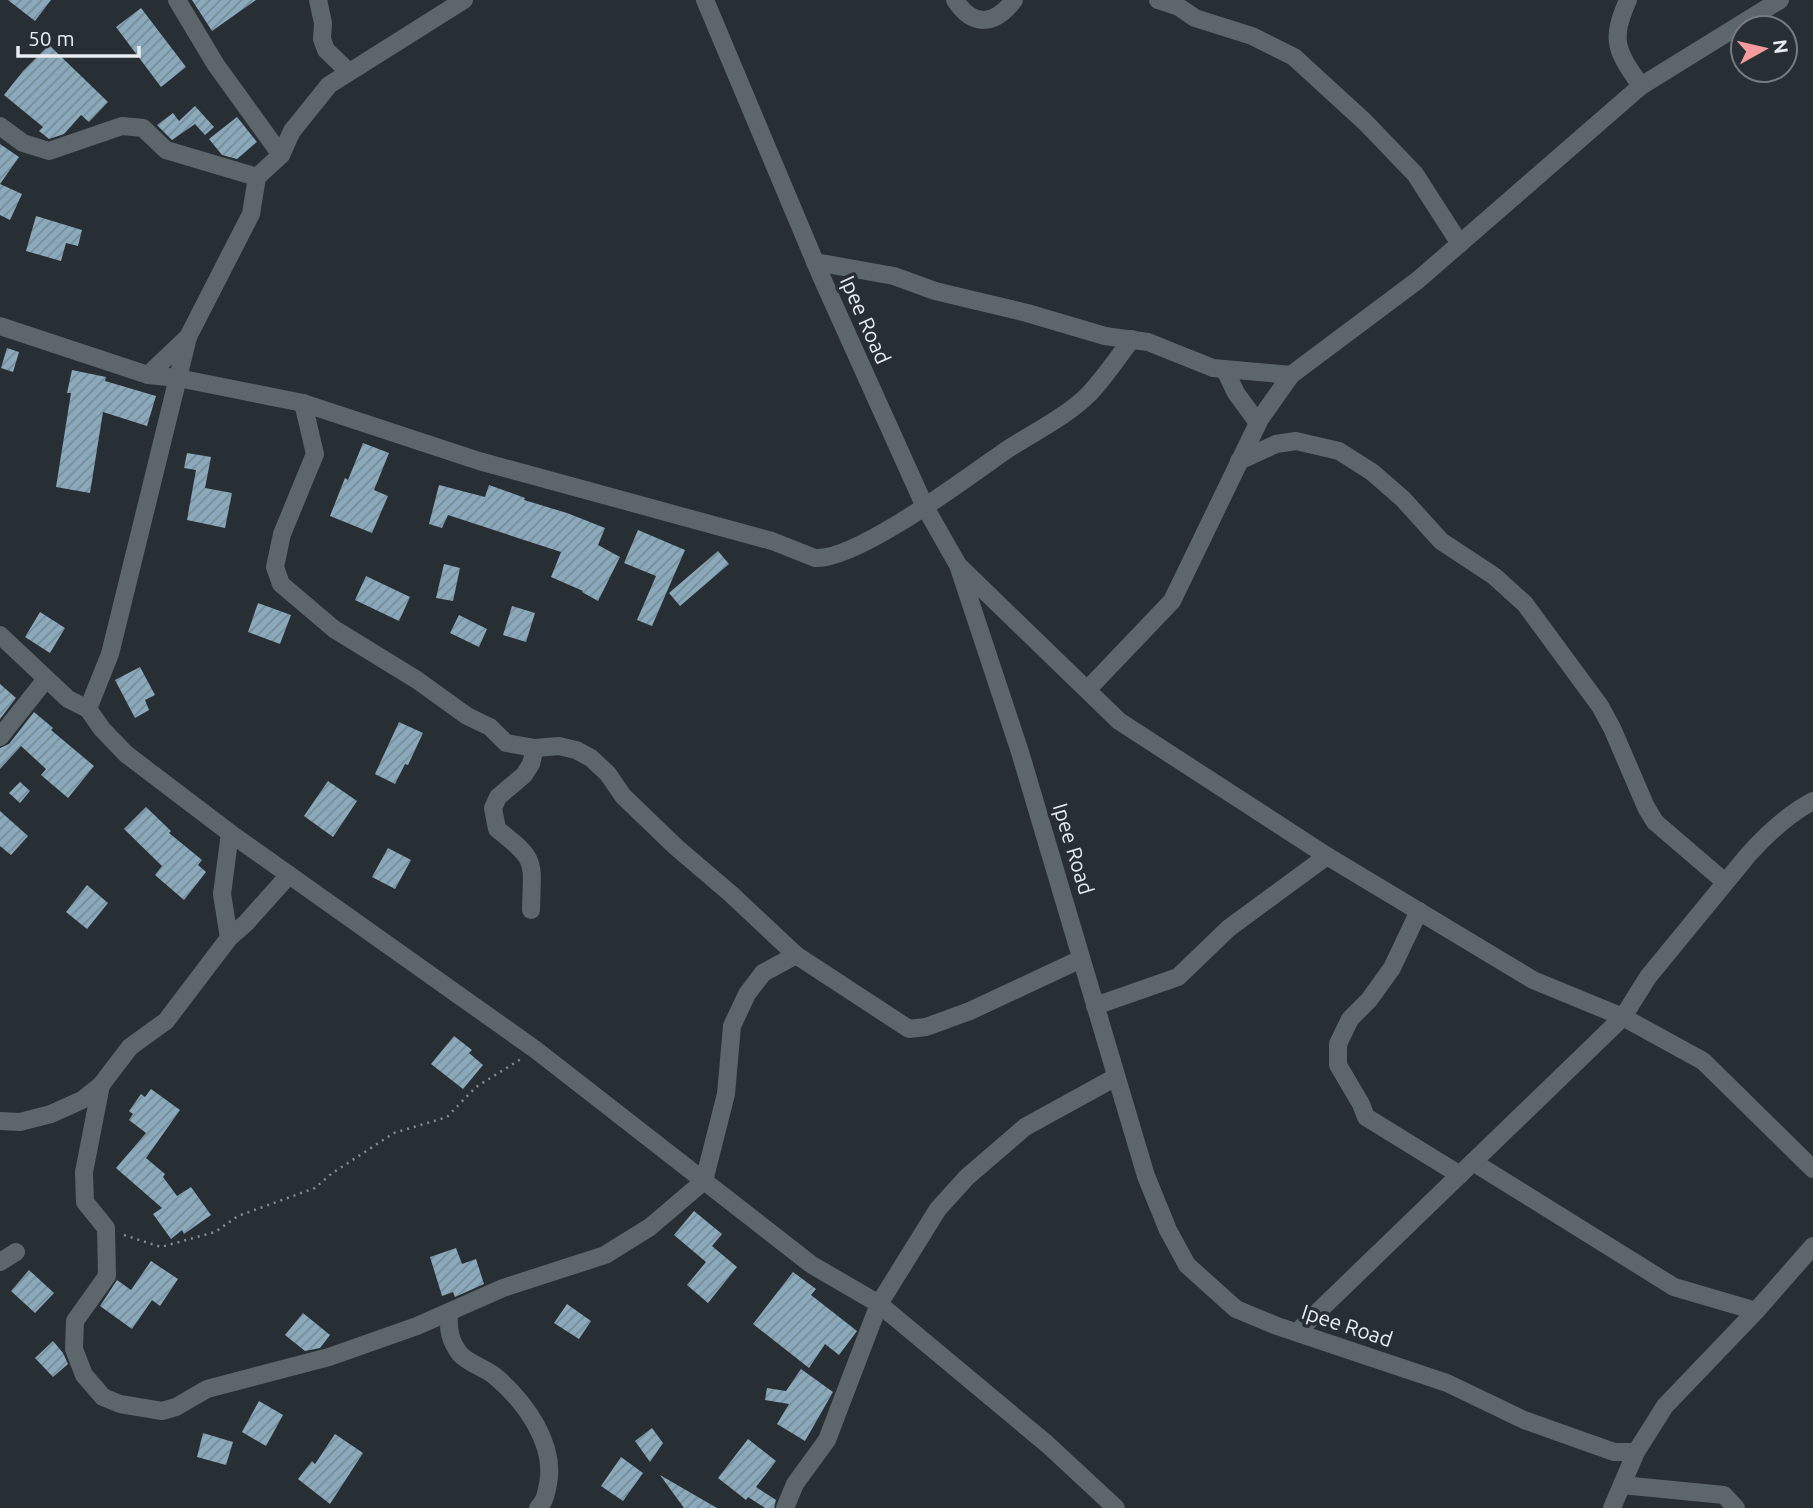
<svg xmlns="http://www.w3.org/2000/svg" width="1813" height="1508" viewBox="0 0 1813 1508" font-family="Ubuntu,sans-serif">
  <defs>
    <pattern id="building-hatch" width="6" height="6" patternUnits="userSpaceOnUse" patternTransform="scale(1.75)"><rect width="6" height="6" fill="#8ba9bb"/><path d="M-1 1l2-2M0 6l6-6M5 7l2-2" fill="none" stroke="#768c98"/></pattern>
  </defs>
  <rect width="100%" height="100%" fill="#282f34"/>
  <g fill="url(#building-hatch)">
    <path d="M8 0H51L35 21Z"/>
    <path d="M192 0H256L212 31Z"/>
    <path d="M141 8 186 67 161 87 116 27Z"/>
    <path d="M49 45 108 102 89 122 81 115 64 134 49 139 39 131 43 127 4 95 23 71Z"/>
    <path d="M195 106 214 127 205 135 195 124 172 140 157 125 173 113 179 121Z"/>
    <path d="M237 117 257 142 237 159 222 155 209 139Z"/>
    <path d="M0 144 19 157 0 184 22 194 10 220 0 215Z"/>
    <path d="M36 216 82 230 78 246 66 243 61 261 26 251Z"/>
    <path d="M7 348 19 352 13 372 1 368Z"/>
    <path d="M72 370 106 377 105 381 156 396 147 426 103 412 90 493 56 487 71 393H67Z"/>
    <path d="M363 443 389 453 374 490 388 496 372 533 330 516 345 478 348 480Z"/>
    <path d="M187 453 211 457 205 488 232 493 225 528 187 520 196 470 184 468Z"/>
    <path d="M439 485 485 497 489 485 525 498 524 500 567 513 605 528 598 545 620 557 598 601 582 592 583 591 551 577 561 552 448 515 442 528 429 524Z"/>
    <path d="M638 530 685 550 652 626 637 620 656 576 624 563Z"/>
    <path d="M718 551 729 564 680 606 669 593Z"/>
    <path d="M444 564 460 568 453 601 436 598Z"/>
    <path d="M366 576 410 597 399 621 355 600Z"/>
    <path d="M258 603 291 615 280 644 248 632Z"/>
    <path d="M512 606 535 613 526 642 503 635Z"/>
    <path d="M40 612 65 628 50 653 25 637Z"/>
    <path d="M459 615 487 629 479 647 450 633Z"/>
    <path d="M140 667 155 695 145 700 149 710 135 718 115 680Z"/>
    <path d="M0 684 16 698 0 719Z"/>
    <path d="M34 712 53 728 51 730 94 766 68 798 41 775 46 769 21 746 0 769V748L9 744Z"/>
    <path d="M399 722 423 733 408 765 405 764 395 784 375 774Z"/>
    <path d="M328 781 357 801 333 837 304 816Z"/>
    <path d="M20 782 30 791 20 803 9 793Z"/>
    <path d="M146 807 171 831 169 833 202 860 198 865 206 872 184 900 155 875 162 866 124 829Z"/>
    <path d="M0 811 28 836 11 855 0 846Z"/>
    <path d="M388 848 411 860 395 889 372 877Z"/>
    <path d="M87 885 108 903 87 929 66 912Z"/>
    <path d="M454 1036 472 1050 469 1053 483 1065 463 1089 431 1064Z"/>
    <path d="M151 1089 180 1110 146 1158 165 1174 163 1177 177 1196 191 1187 211 1215 184 1234 182 1230 171 1239 153 1214 162 1208 116 1168 146 1133 129 1120 133 1114 129 1111 141 1094 145 1097Z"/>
    <path d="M694 1211 722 1234 712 1246 737 1267 708 1303 687 1285 706 1262 674 1235Z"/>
    <path d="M456 1248 462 1264 476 1259 484 1284 455 1297 453 1292 442 1296 430 1257Z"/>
    <path d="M151 1261 178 1279 160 1306 152 1300 132 1329 100 1306 117 1280 131 1290Z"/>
    <path d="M29 1270 54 1293 35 1313 11 1291Z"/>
    <path d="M793 1272 816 1289 811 1295 857 1331 839 1355 825 1344 809 1368 753 1324Z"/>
    <path d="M567 1304 591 1321 579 1339 554 1323Z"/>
    <path d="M303 1313 330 1335 320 1348 305 1351 285 1335Z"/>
    <path d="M53 1341 63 1353 68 1364 53 1377 35 1358Z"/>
    <path d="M801 1369 833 1392 805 1441 777 1424 789 1404 765 1400 767 1388 786 1391Z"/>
    <path d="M259 1401 283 1415 266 1446 242 1432Z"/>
    <path d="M652 1428 663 1443 650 1462 635 1441Z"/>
    <path d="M203 1433 233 1442 226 1465 197 1457Z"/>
    <path d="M335 1434 363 1453 330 1504 298 1479 312 1461 315 1464Z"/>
    <path d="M748 1439 776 1461 756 1487 776 1500 774 1508H765L748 1497 746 1500 718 1478Z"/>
    <path d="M621 1457 643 1473 623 1501 601 1486Z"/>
    <path d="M660 1475 717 1508H684Z"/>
  </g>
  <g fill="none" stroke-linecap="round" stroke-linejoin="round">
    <path stroke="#868b90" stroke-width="2.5" stroke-dasharray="2 5" stroke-linecap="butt" d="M124 1235 161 1247 215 1232 238 1216 315 1188 331 1174 394 1133 447 1117 476 1087 521 1059"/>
    <g stroke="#5d666b" stroke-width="18">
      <path d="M177 0 216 65 281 155"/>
      <path d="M318 0 323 23 322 39 326 50 349 72"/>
      <path d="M464 0 329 85 292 131 281 155 257 177 251 214 188 337 110 654 88 709 102 729 126 754 230 833 536 1050 812 1265 879 1304 1047 1444 1116 1508"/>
      <path d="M705 0 821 276 925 507 958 565 1020 752 1146 1176 1168 1230 1187 1265 1236 1309 1277 1326 1447 1383 1524 1420 1614 1452H1636"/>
      <path d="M955 0C973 28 995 25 1014 0"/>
      <path d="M1158 0 1179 7 1195 18 1252 36 1294 57 1365 122 1415 174 1460 244"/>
      <path d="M1628 0C1610 41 1616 50 1641 86"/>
      <path d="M0 126 23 143 49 151 122 126 143 128 166 150 257 177"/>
      <path d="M815 262 894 276 935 291 1027 313 1105 336 1148 342 1213 368 1291 375"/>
      <path d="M0 326 148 375 178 378 303 403 479 461 772 541 815 558C856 561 968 477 1005 451 1032 433 1066 417 1089 394 1105 377 1118 357 1132 339"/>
      <path d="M1225 370 1236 393 1258 423"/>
      <path d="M148 375 188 337"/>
      <path d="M303 403 315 454 282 534 275 567 281 584 334 629 417 680 467 716 490 727 506 743 535 748 559 746 576 750 591 758 608 774 623 796 676 847 731 894 796 955 909 1029 926 1027 970 1011 1081 959"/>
      <path d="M1239 461 1276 444 1296 441 1339 451 1372 472 1403 499 1441 541 1494 576 1525 604 1600 706 1612 728 1646 807 1655 822 1725 882"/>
      <path d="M960 567 1119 721 1327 856 1533 980 1623 1017 1703 1061 1813 1169"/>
      <path d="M0 635 68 699 88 709"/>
      <path d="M1088 689 1172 601 1260 419 1291 375 1418 280 1641 86 1780 0"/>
      <path d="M0 737 46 679"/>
      <path d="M531 910C532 860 538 861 497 829L493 808 498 797 524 775 531 764 535 748"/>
      <path d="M1419 911 1392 968 1369 1000 1350 1019 1338 1044V1065L1361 1104 1366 1117 1460 1175"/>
      <path d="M229 938 222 894 230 833"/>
      <path d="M1095 1006 1178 977 1229 928 1327 856"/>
      <path d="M101 1085 84 1172 85 1202 106 1228 107 1276 75 1321 74 1349 84 1375 103 1397 120 1404 162 1411 176 1407 207 1389 329 1357 417 1326 503 1288 605 1255 650 1227 704 1181 726 1094 732 1026 747 994 763 973 796 955"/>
      <path d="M0 1121 20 1122 51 1114 82 1100 101 1085 130 1047 166 1021 229 938 246 923 289 875"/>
      <path d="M1473 1162 1674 1287 1756 1311"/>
      <path d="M0 1262 16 1252"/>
      <path d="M449 1314C448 1330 450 1341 460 1354 469 1364 486 1368 496 1377 525 1402 556 1444 548 1484 546 1494 545 1501 538 1508"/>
      <path d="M1297 1332 1623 1017 1648 977 1748 855C1767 834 1788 814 1813 801"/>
      <path d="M1622 1485 1724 1495 1736 1508"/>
      <path d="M785 1508 795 1484 827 1440 879 1304 938 1209 967 1177 1025 1127 1116 1077"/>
      <path d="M1612 1508 1636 1452 1665 1406 1756 1311 1813 1246"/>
    </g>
  </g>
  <g text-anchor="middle" stroke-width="7" stroke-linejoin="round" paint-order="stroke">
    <g font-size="21" fill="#e9edf1" stroke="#282f34">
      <text transform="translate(865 320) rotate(66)" y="7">Ipee Road</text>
      <text transform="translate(1073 849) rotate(73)" y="7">Ipee Road</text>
      <text transform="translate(1347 1326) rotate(18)" y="7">Ipee Road</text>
    </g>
  </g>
  <g transform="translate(1764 49) rotate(82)"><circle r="33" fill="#282f34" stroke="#757b80" stroke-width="2"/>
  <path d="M0-5L12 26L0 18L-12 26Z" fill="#f59b9d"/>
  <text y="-10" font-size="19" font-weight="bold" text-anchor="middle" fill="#e9edf1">N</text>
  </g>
  <path d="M18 46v10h121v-10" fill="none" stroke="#e9edf1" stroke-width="3.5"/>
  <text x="28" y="46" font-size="21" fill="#e9edf1" stroke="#282f34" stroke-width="5" paint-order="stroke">50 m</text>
</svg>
